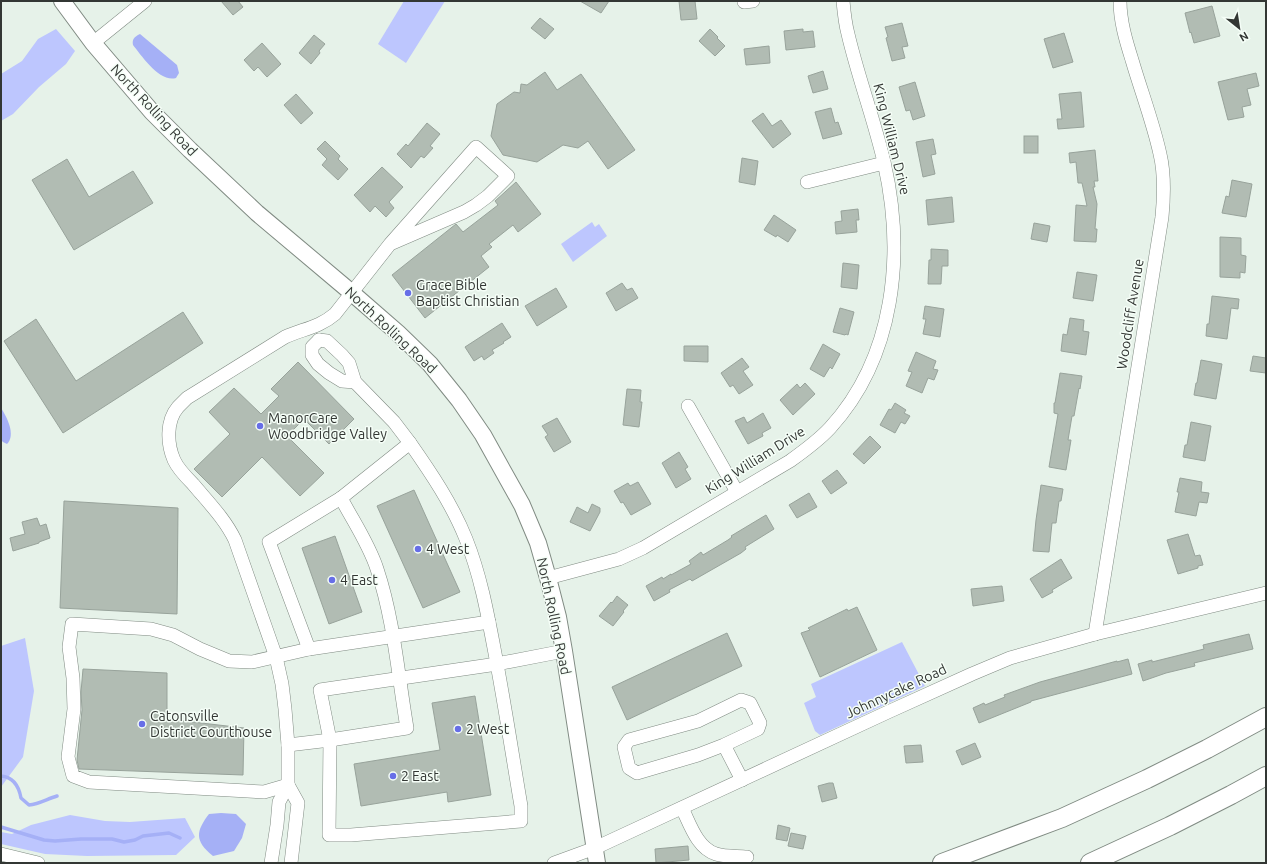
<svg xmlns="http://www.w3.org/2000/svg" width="1267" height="864" viewBox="0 0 1267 864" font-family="Ubuntu,sans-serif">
  <rect width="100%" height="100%" fill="#e6f2e9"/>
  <g fill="#bdc6fe">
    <path d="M404 1H445L406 63 378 44Z"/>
    <path d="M56 29 75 51 66 64 39 87 13 114 1 121V74L22 61 38 39Z"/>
    <path d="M592 222 595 227 599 224 607 236 573 262 561 244Z"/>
    <path d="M25 638 34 691 23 757 1 787V646Z"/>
    <path d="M902 642 925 686 820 735 815 731 804 703 816 697 811 684Z"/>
    <path d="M70 815 105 821 130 822 185 818 195 837 176 855 87 856 45 854 1 844V832L12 834 31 825Z"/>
  </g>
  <g fill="#a5b0f6">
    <path d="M140 34 177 65 179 73 176 78C160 83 141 55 133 45 132 39 134 37 140 34Z"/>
    <path d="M1 408C7 417 16 435 7 444L3 442 1 440Z"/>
    <path d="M221 813 236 814 246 824 242 838 234 851 213 856C194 841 196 831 209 814Z"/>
  </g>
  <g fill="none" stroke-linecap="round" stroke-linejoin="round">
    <g stroke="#a5b0f6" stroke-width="3.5">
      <path d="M1 776C14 777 19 787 21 798L29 805C39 804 47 799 57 796"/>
      <path d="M1 827 44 840 55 841 81 839H112L124 842 135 840 143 836 169 833 180 838"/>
    </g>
  </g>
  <g fill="#b1bcb3" stroke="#98a39b">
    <path d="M221 1H238L243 7 233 15Z"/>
    <path d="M580 1H609L601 13Z"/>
    <path d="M679 1H695L697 19 681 20Z"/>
    <path d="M1212 6 1220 36 1194 43 1191 32 1190 33 1185 13Z"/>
    <path d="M540 18 554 29 545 39 531 28Z"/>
    <path d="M902 23 908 46 902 47 905 58 892 61 886 38 888 37 885 27Z"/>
    <path d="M710 29 718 37 717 38 725 46 715 56 699 41Z"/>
    <path d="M803 29V32L813 31 815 47 786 50 784 31Z"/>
    <path d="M1064 33 1073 62 1053 68 1044 39Z"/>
    <path d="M314 35 325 44 319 51 320 53 311 64 299 53Z"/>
    <path d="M262 43 281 64 267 77 258 67 254 71 244 60Z"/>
    <path d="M769 46 770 63 746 65 744 49Z"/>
    <path d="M823 71 828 89 813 93 808 76Z"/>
    <path d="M545 72 557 90 581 74 635 150 608 169 588 141 578 148 563 145 537 162 503 155 491 136 497 104 514 92 520 93 521 84 527 85Z"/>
    <path d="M1256 73 1259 86 1247 89 1251 105 1242 107 1244 117 1228 120 1218 82Z"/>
    <path d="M915 82 925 116 913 120 910 110 906 111 899 87Z"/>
    <path d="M1081 92 1084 127 1058 129 1057 119H1062L1059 94Z"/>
    <path d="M296 94 313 113 301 124 284 105Z"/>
    <path d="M831 108 835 123 838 122 842 134 823 139 815 112Z"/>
    <path d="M763 113 772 126 781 120 791 134 773 148 752 121Z"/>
    <path d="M427 123 440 134 430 146 433 148 424 158 421 156 411 168 397 154 406 144 408 146Z"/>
    <rect x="1024" y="136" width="14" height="17"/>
    <path d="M933 139 936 154 931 155 935 174 923 177 916 142Z"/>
    <path d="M325 141 340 156 338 159 348 169 338 180 322 165 327 159 317 149Z"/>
    <path d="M1095 150 1098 181H1094L1095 187H1093L1097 204 1095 229H1097L1096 242 1074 241 1076 205 1087 206 1082 183H1078L1076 162 1070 163 1069 153Z"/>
    <path d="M742 158 758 161 755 185 739 182Z"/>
    <path d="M67 159 89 197 133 171 153 203 74 250 32 180Z"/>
    <path d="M382 167 403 187 389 202 394 208 386 217 375 206 370 212 354 195Z"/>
    <path d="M1232 180 1252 184 1246 217 1222 213 1226 196 1229 197Z"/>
    <path d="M516 182 541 214 518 232 513 225 489 244 492 247 481 256 489 267 425 318 392 275 456 224 463 232 498 205 495 201Z"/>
    <path d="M952 197 954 222 928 225 926 200Z"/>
    <path d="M858 209 859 220H856L857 232 836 234 835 222 842 221 841 211Z"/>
    <path d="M774 215 796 230 788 242 777 235 776 237 764 230Z"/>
    <path d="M1034 223 1050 226 1047 242 1031 239Z"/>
    <path d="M1220 237 1241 238V255L1246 256 1245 273 1240 272V278L1220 277Z"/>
    <path d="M931 249 948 250V266H942L941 284H928L929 260H931Z"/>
    <path d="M843 263 859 265 857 289 841 287Z"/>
    <path d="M1077 272 1097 275 1093 301 1073 298Z"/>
    <path d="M622 283 627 290 632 288 638 298 616 311 606 293Z"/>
    <path d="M556 288 567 307 537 326 525 306Z"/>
    <path d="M1212 296 1239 299 1238 309 1231 308 1227 339 1206 336 1207 324H1209Z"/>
    <path d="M925 306 944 309 940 337 923 334 926 319H923Z"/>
    <path d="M840 308 854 312 848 335 846 334 845 335 833 332Z"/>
    <path d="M183 312 203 343 63 433 4 341 36 319 76 381Z"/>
    <path d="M1070 318 1084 320 1083 331 1089 332 1086 355 1061 351 1063 334 1067 335Z"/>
    <path d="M502 323 511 337 503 342 504 343 492 350 494 353 484 360 482 356 474 361 465 347Z"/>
    <path d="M823 344 840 354 832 369 830 367 824 377 810 369Z"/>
    <path d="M684 346H708V362L684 361Z"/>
    <path d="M916 352 936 361 933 369 938 370 934 380 928 378 922 393 906 386 912 372 908 371Z"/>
    <path d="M1253 356 1266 358V373L1250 371Z"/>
    <path d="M742 358 749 367 743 371 753 385 739 394 733 385 730 387 721 373Z"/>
    <path d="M1201 360 1222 364 1216 399 1194 395 1196 383H1197Z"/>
    <path d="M298 362 354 419 329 444 304 419 287 436 324 473 300 496 262 457 222 497 194 469 230 434 209 412 234 388 261 414 279 396 271 389Z"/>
    <path d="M1060 373 1082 376 1080 389 1079 388 1074 416H1072L1068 440H1071L1066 470 1049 467 1058 414 1054 413V403H1055Z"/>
    <path d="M805 383 815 394 793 415 780 400 797 384 800 388Z"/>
    <path d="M627 389 641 390 640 402H642L639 427 623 425Z"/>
    <path d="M895 403 906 410 904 413 910 416 905 424 901 422 895 433 880 425 889 409 891 410Z"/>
    <path d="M763 413 771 428 762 433 763 436 748 444 735 421 744 417 747 423Z"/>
    <path d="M557 418 571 442 554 452 545 437 548 435 542 426Z"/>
    <path d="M1191 422 1211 426 1205 461 1183 457 1185 445H1187Z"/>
    <path d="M870 436 881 447 864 464 853 454Z"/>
    <path d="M679 452 688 467 685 469 691 479 676 488 662 463Z"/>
    <path d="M837 470 847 483 831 494 822 481Z"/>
    <path d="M1180 478 1202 482 1201 492 1209 493 1207 503 1199 502 1196 516 1175 512 1179 492H1177Z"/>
    <path d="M638 482 651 504 631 515 623 502 621 503 614 491 628 483 630 486Z"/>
    <path d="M1041 485 1063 489 1061 501H1059L1056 523H1052L1049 552 1033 551 1036 520Z"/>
    <path d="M414 490 460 592 423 608 377 506Z"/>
    <path d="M809 493 817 507 797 518 789 505Z"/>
    <path d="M64 501 178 508 177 614 60 608Z"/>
    <path d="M592 504 600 508V512L590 531 570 522 577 507 588 513Z"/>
    <path d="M766 515 774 529 745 547 746 549 741 553 692 581 690 579 669 590 670 592 654 601 646 586 662 577 663 579 671 574V575L691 564 689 561 701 552 703 555 728 540 732 537 731 536Z"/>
    <path d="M37 518 40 526 46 524 50 538 39 542V543L13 551 10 538 25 534 22 522Z"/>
    <path d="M1188 534 1195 556 1200 555 1203 565 1198 566V568L1178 574 1167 540Z"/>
    <path d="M335 536 362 612 329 624 302 548Z"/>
    <path d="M1061 559 1072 578 1052 590 1053 592 1042 598 1030 579Z"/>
    <path d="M1002 586 1004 601 973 606 971 589Z"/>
    <path d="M617 596 628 605 623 611 624 612 613 626 599 616 611 602 612 603Z"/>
    <path d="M857 607 877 650 820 677 801 633 810 630 808 628 847 609 848 611Z"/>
    <path d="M727 633 742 666 627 720 612 687Z"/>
    <path d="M1249 634 1253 649 1194 663 1195 666 1166 673 1143 681 1138 664 1152 660V662L1204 649 1203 645Z"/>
    <path d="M1128 659 1132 674 1031 701V702L979 723 973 708 984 703 985 705 1005 697 1004 695 1040 682 1117 661V662Z"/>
    <path d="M83 669 167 673V719L244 728 243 775 79 769 77 760 82 710 81 692Z"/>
    <path d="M475 696 491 795 448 802 447 792 361 806 354 764 440 750 432 703Z"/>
    <path d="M975 743 981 757 962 765 956 751Z"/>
    <path d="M921 745 923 762 906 763 904 746Z"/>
    <path d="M829 783H833L837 798 822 802 818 786Z"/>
    <path d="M778 825 790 828 787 841 776 839Z"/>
    <path d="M791 833 806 836 803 849 788 846Z"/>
    <path d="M688 846 689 860 656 863 655 849Z"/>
  </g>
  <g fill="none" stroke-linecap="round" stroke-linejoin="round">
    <g stroke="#808b83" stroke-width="14">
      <g id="minor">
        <path d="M744 2 753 1"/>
        <path d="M93 43 145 1"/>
        <path d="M807 182 884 163"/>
        <path d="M319 340 327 341 342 355 349 363 355 382 394 422 410 443"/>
        <path d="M319 340 312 347V355L318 364 329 373 342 381 355 382"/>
        <path d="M688 406 737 492"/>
        <path d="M548 578 619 559 643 548 790 461C804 451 818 441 830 428 895 357 905 254 884 162 874 119 858 77 848 34 845 23 844 12 843 1"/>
        <path d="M1095 634 1162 217C1164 196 1165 175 1160 154 1153 122 1141 91 1132 60 1126 41 1120 21 1120 1"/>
        <path d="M309 649 269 542 341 498 410 443C431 473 452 504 466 539 480 574 487 611 494 648 504 700 512 753 521 806V821L351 835H329L330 740 320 690 497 664 564 651"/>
        <path d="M288 745 330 740 407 728C398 675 394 620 377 569 369 544 353 521 341 498"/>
        <path d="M724 745 698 755 637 773 629 768 624 747 629 740 698 721 741 700 750 703 760 723 758 729 724 745 742 780"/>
        <path d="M288 785 264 792 89 782 73 776 68 757 74 709 73 678 69 647 72 624 151 629 173 635 200 649 229 661 252 662 309 649 489 622"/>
        <path d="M288 785 298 803 291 863"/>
        <path d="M682 808C690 824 697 848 716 854 725 857 737 856 747 857"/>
        <path d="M1 854 38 863"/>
        <path d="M271 863 277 825 279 802 288 785V745L285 709 282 684 276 657 235 540C225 519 208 502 193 484 186 477 178 469 174 460 167 444 166 421 178 407 181 404 184 401 187 398L285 337C303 329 320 327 335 314L390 244 476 147 508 176 488 196 476 205 464 212 390 244"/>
        <path d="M554 863 595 848 888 712 972 674 1010 658 1095 634 1266 593"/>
      </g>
    </g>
    <g stroke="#808b83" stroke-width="18">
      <path id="major" d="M62 1 93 43 152 112 190 150 257 213 352 293 398 333 430 364 459 400 483 435 522 505 538 543 548 578 558 617 564 651 597 863"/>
    </g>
    <g stroke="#808b83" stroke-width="20">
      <g id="highway">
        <path d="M942 863 1062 818 1147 779 1207 749 1266 717"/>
        <path d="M1090 863 1170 826 1231 795 1266 776"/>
      </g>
    </g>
    <use href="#minor" stroke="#fff" stroke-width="13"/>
    <use href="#major" stroke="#fff" stroke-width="16"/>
    <use href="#highway" stroke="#fff" stroke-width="18"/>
  </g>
  <g fill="#676ee7" stroke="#f5fef7" stroke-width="1.5">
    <circle cx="408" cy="293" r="4"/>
    <circle cx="260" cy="426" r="4"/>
    <circle cx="418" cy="549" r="4"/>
    <circle cx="332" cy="580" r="4"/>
    <circle cx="142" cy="724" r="4"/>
    <circle cx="458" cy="729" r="4"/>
    <circle cx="393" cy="776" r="4"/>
  </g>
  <g text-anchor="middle" stroke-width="3" stroke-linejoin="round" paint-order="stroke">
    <g font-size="14" fill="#333734" stroke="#f5fef7">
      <text transform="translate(154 110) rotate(47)" y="5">North Rolling Road</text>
      <text transform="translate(892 139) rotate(76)" y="5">King William Drive</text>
      <text transform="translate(1130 314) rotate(-81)" y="5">Woodcliff Avenue</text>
      <text transform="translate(391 330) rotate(43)" y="5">North Rolling Road</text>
      <text transform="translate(755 460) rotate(-32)" y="5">King William Drive</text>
      <text transform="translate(554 616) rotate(78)" y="5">North Rolling Road</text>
      <text transform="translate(896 691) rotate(-25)" y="5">Johnnycake Road</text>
    </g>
    <g font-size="14" fill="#333734" stroke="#f5fef7" text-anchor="start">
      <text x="416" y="290">Grace Bible<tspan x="416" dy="16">Baptist Christian</tspan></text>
      <text x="268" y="423">ManorCare<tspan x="268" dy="16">Woodbridge Valley</tspan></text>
      <text x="426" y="554">4 West</text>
      <text x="340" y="585">4 East</text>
      <text x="150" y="721">Catonsville<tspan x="150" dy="16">District Courthouse</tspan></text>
      <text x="466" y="734">2 West</text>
      <text x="401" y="781">2 East</text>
    </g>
  </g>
  <rect width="1267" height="864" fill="none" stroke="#333734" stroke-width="4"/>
  <g transform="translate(1239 28) rotate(150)" stroke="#f5fef7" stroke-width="3" paint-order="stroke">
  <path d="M0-3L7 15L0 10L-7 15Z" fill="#333734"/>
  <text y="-6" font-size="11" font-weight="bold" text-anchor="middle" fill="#333734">N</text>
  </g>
</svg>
